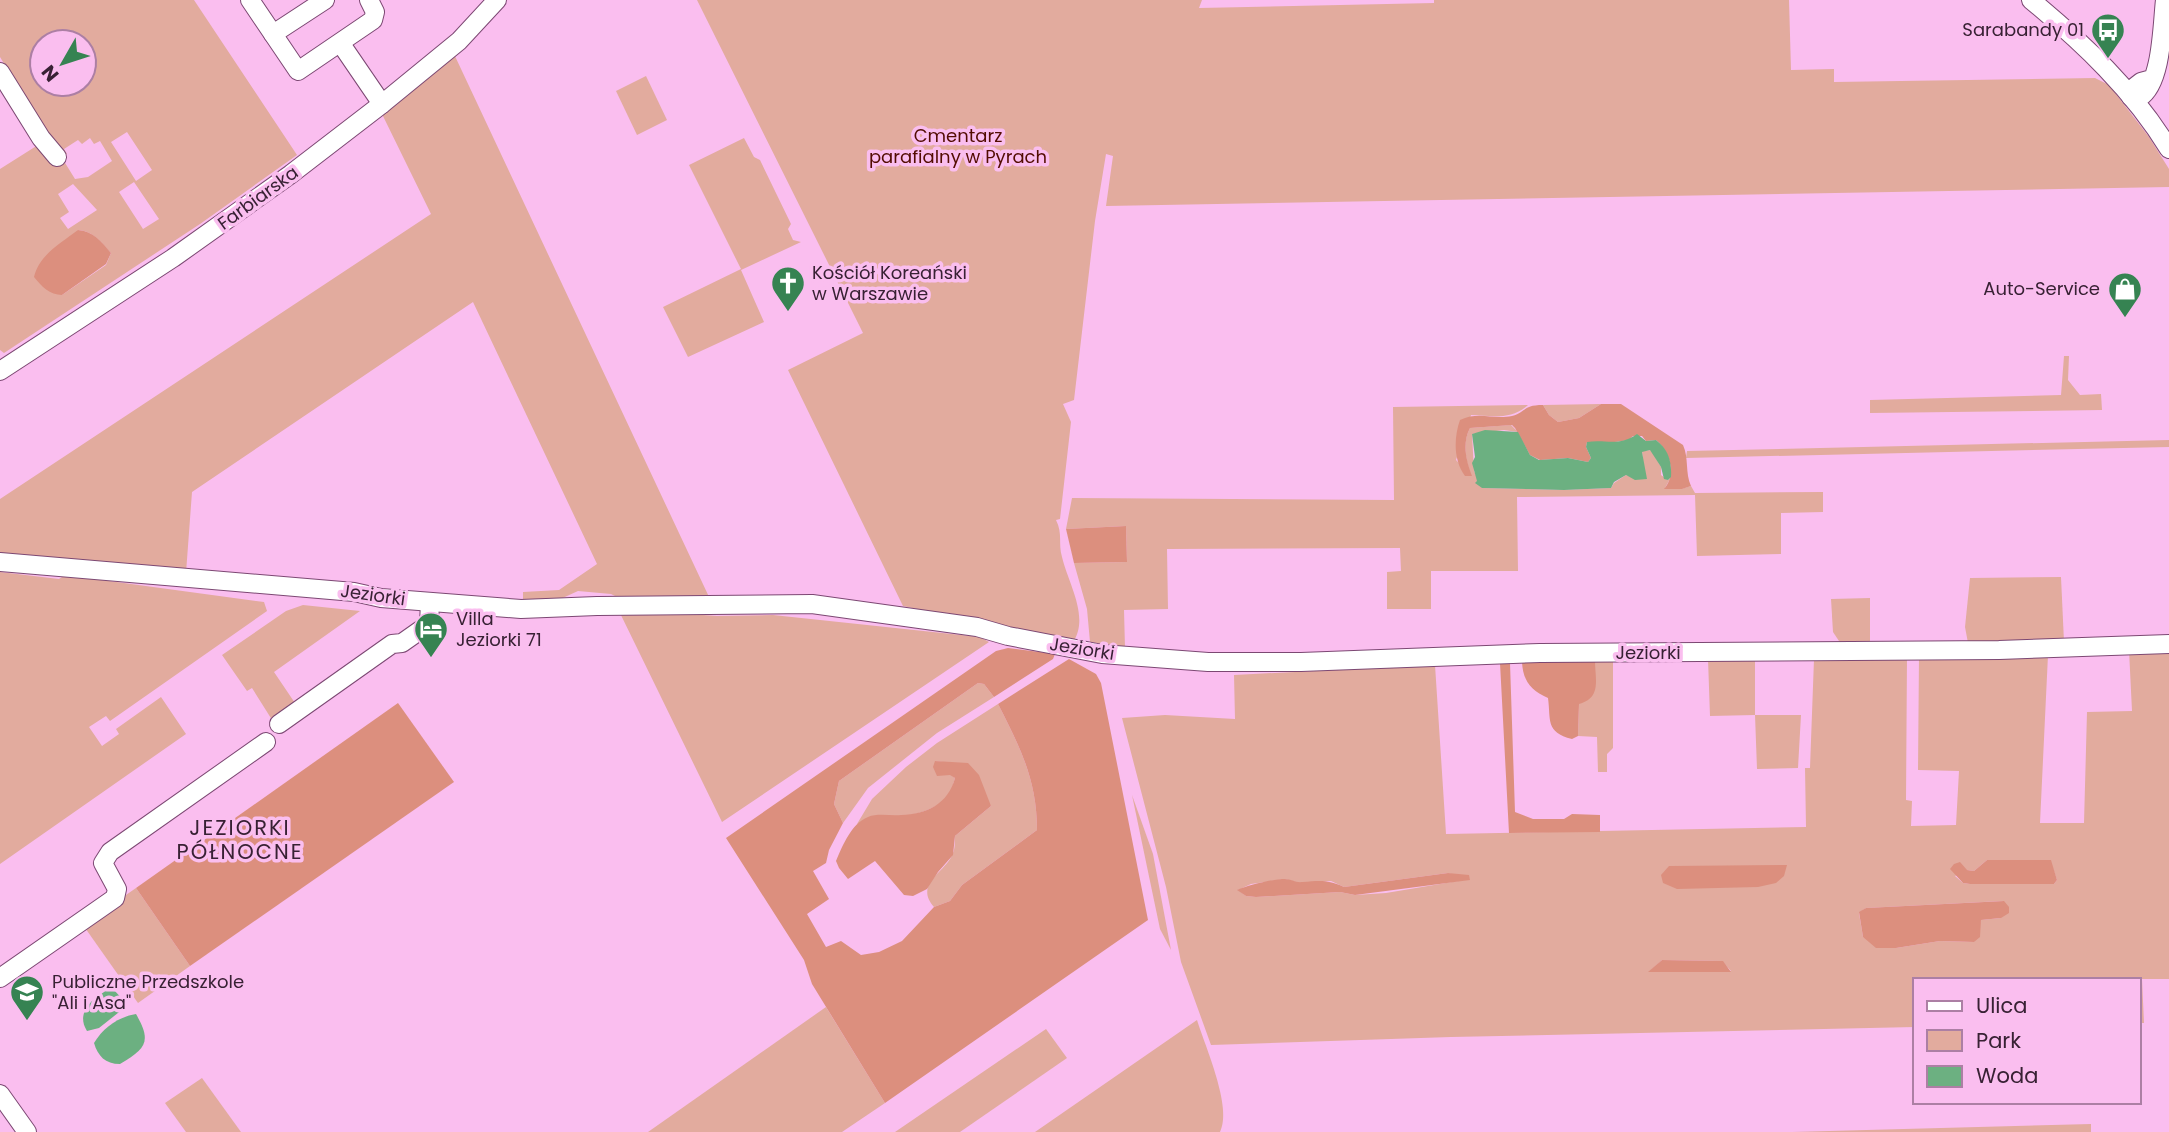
<svg xmlns="http://www.w3.org/2000/svg" width="2169" height="1132" viewBox="0 0 2169 1132" font-family="Poppins,sans-serif">
  <rect width="100%" height="100%" fill="#fabeef"/>
  <g fill="#e2ab9e" fill-rule="evenodd">
    <path d="M0 0H194L297 155 200 224 4 353 0 350V169L38 145 60 155 0 57ZM42 42H84V84H42ZM127 132 152 170 136 181 111 142ZM90 138 94 144 100 141 112 161 88 177 75 179 62 158 67 154 64 149 78 140 82 144ZM134 182 159 219 143 229 119 192ZM73 184 97 210 68 229 60 218 69 212 58 194ZM78 230C93 231 101 242 111 253L106 265 62 295Z"/>
    <path d="M697 0H1202L1199 8 1434 3V0H1789L1791 70 1834 69V82L2095 78 2109 85 2149 137 2169 169V187L1106 206 1113 156 1106 154 1095 221 1074 400 1063 404 1071 422 1060 519 1056 520C1063 534 1058 543 1062 557 1068 583 1090 617 1073 642L903 606 788 370 863 333Z"/>
    <path d="M454 54 710 599 619 598 611 594 578 591 556 601H523V592L559 590 597 564 473 302 192 492 186 573 0 556V499L431 214 382 114Z"/>
    <path d="M646 76 667 120 637 135 616 91Z"/>
    <path d="M744 138 754 157 760 160 791 224 788 229 793 240 801 242 741 270 764 322 688 357 663 307 741 269 689 165Z"/>
    <path d="M2064 356H2069L2068 380 2080 395 2101 394 2102 410 1870 413V400L2061 395Z"/>
    <path d="M1601 404 1579 418 1558 422 1549 415 1543 405Z"/>
    <path d="M1528 405C1511 420 1493 416 1471 415L1456 460 1471 476C1466 461 1462 442 1470 428L1511 425 1518 432 1504 430 1472 434 1474 471 1482 488 1564 490 1611 488 1614 483 1626 475 1633 478 1643 461 1642 451 1651 450 1661 467V475L1668 480 1671 477 1665 488 1681 489 1691 486 1695 493 1823 492V512L1781 513V554L1697 556 1695 495 1517 497 1518 571H1431V609H1387V572L1401 571 1400 548 1167 549 1168 609 1124 610 1125 648 1090 642 1087 609 1074 563 1127 562 1126 526 1066 529 1072 498 1394 500 1393 407Z"/>
    <path d="M2169 440V447L1686 458 1687 451Z"/>
    <path d="M0 572 59 579 65 575 264 602 267 611 110 721 106 716 89 727 102 746 119 734 116 729 161 697 186 734 0 864Z"/>
    <path d="M2061 577 2064 642 1968 643 1965 627 1970 578Z"/>
    <path d="M1870 598V644H1841L1833 632 1831 599Z"/>
    <path d="M303 605 360 611 274 672 297 706 274 723 252 688 247 691 222 655 286 611Z"/>
    <path d="M618 609 717 616 773 615 980 637 989 642 722 822Z"/>
    <path d="M2129 650 2169 652V979H2142L2144 1023H2139V980H1915V1027L1451 1037 1211 1045 1181 962 1166 887 1122 718 1165 715 1235 719 1234 675 1435 665 1446 834 1806 827 1805 768H1810L1814 659 1907 657 1906 800 1912 801 1911 826 1956 825 1959 771 1918 770 1919 656 2048 655 2040 823H2084L2087 712 2132 711ZM1987 860H2050L2057 880 2054 884H1970L1963 883 1955 876 1967 870 1974 871ZM1448 873 1470 879 1386 893 1355 895 1340 892 1256 897 1246 896 1238 890 1251 884 1285 879 1299 883 1331 881 1344 887ZM2003 901 2001 918 1981 920 1974 942 1940 941 1896 948 1863 937 1859 913 1866 908ZM1662 960 1722 961 1731 971 1649 972Z"/>
    <path d="M1708 659H1755V715H1801L1798 768 1757 769 1755 715 1710 716Z"/>
    <path d="M1595 661H1613V748L1607 754V772H1598L1597 737 1578 736 1579 703 1595 669Z"/>
    <path d="M978 683 984 684 994 697 937 733 868 788 843 823 834 804 839 781Z"/>
    <path d="M998 704C1020 747 1037 780 1037 830L962 885 950 901 934 907C913 883 947 872 953 853 955 849 955 841 955 836L991 806 951 763 935 761 955 778C952 789 949 800 938 805 915 818 883 819 857 824L872 799 906 767 937 743Z"/>
    <path d="M1132 795 1153 854 1171 950 1160 929Z"/>
    <path d="M136 888 190 966 138 1003 83 925Z"/>
    <path d="M826 1007 885 1103 842 1132H648Z"/>
    <path d="M1197 1020C1205 1046 1233 1108 1220 1132H1035Z"/>
    <path d="M1046 1029 1067 1058 960 1132H895Z"/>
    <path d="M202 1078 241 1132H186L165 1103Z"/>
    <path d="M2091 1124V1132H1792Z"/>
  </g>
  <g fill="#dc8f7e">
    <path d="M78 230C93 231 102 242 111 253L106 264 62 295C50 295 41 286 34 277 39 255 61 243 78 230Z"/>
    <path d="M1601 404H1621L1683 445C1689 458 1685 473 1691 486L1682 489H1664C1677 475 1670 451 1656 440L1646 441 1642 436H1633L1629 440 1601 444 1587 442 1586 447 1591 458 1588 462 1568 458 1540 460 1530 455 1515 428 1512 425 1470 428C1462 443 1466 461 1472 476H1465C1453 460 1454 437 1460 420 1479 411 1493 420 1512 416 1527 412 1522 405 1543 405L1549 415 1558 422 1579 418Z"/>
    <path d="M1126 526 1127 562 1074 563 1066 529Z"/>
    <path d="M1008 648 1055 654 1053 659 994 697 984 684 978 683 839 781 834 804 843 823 829 850 826 863 813 871 829 899 807 914 826 947 841 941 861 955 879 952 902 941 934 907 950 901 962 885 1037 830C1037 780 1020 747 998 704L1069 659 1096 674 1101 683 1148 920 885 1103 812 984 804 960 726 838 996 651Z"/>
    <path d="M1595 661C1595 679 1602 698 1579 704L1578 736 1572 739C1545 732 1551 720 1548 698 1531 691 1523 681 1522 662Z"/>
    <path d="M1500 663H1510L1515 812 1533 819H1564L1572 814 1600 815V832L1509 833Z"/>
    <path d="M398 703 454 782 190 966 136 888Z"/>
    <path d="M935 761 968 763 979 775 991 806 955 836 953 855 938 872 927 889 913 896 904 895 875 861 848 879 839 868 836 861C843 845 851 824 868 817 877 813 891 816 901 815 927 814 948 804 955 778L950 775 937 776 933 767Z"/>
    <path d="M1987 860H2051L2057 880 2054 884H1970L1963 883 1950 869 1954 864 1960 862 1967 870 1974 871Z"/>
    <path d="M1787 865 1784 876 1776 883 1758 887 1677 889 1663 883 1661 875 1669 866Z"/>
    <path d="M1448 873 1469 875 1470 880 1355 895 1340 892 1256 897 1246 896 1237 890C1249 885 1273 879 1285 879 1291 879 1296 883 1302 882 1320 881 1326 879 1344 887Z"/>
    <path d="M2004 901 2009 907V913L2001 918 1981 920 1980 937 1974 942 1940 941 1896 948H1876L1863 937 1859 912 1866 908Z"/>
    <path d="M1662 960 1723 961 1731 972H1648Z"/>
  </g>
  <g fill="#6cb081">
    <path d="M1485 430 1518 432 1530 455 1539 460 1568 458 1588 462 1591 458 1586 447 1587 442C1606 439 1619 447 1637 434L1646 441 1656 440C1668 449 1672 461 1671 477L1668 480 1664 479 1661 467 1650 450 1642 452 1647 479 1635 480 1626 475 1614 482 1611 488 1564 490 1482 488 1475 483 1477 481 1472 463 1475 457 1472 434Z"/>
    <path d="M109 989H113L128 1005 99 1028 87 1031C75 1012 93 998 109 989Z"/>
    <path d="M136 1014C152 1042 146 1048 120 1064 105 1064 98 1056 94 1043 103 1028 118 1017 136 1014Z"/>
  </g>
  <g fill="none" stroke-linecap="round" stroke-linejoin="round">
    <g stroke="#7c4873" stroke-width="20">
      <g id="minor">
        <path d="M250 0 298 71 373 20 375 12 369 0"/>
        <path d="M2031 0C2083 43 2133 90 2169 149"/>
        <path d="M273 34 325 0"/>
        <path d="M341 44 382 104"/>
        <path d="M0 72 41 138 57 157"/>
        <path d="M2152 79 2141 82 2132 89 2131 97H2140C2162 83 2162 26 2165 0"/>
        <path d="M0 371 173 258 291 174 382 104 459 41 497 0"/>
        <path d="M0 562 354 592 381 598 521 609 597 606 812 604 977 627 1008 636 1102 654 1208 662H1301L1540 653 1999 650 2169 644"/>
        <path d="M279 724 392 644 402 643 429 624 430 602"/>
        <path d="M0 978 115 898 117 889 103 863 110 852 266 742"/>
        <path d="M0 1094 27 1132"/>
      </g>
    </g>
    <use href="#minor" stroke="#fff" stroke-width="18"/>
  </g>
  <defs>
    <g id="bus-pin" transform="scale(1.75)"><path d="M0 17L-7.5 6A9.5 9.5 0 1 1 7.5 6Z" fill="#368352" stroke="#fabeef"/><path d="M-5-6H5V4H4V6H2V4H-2V6H-4V4H-5ZM-3.5-4V0h7V-4ZM-3.5 1.2v1.5H-2V1.2ZM2 1.2v1.5H3.5V1.2Z" fill="#fff"/></g>
    <g id="church-pin" transform="scale(1.75)"><path d="M0 17L-7.5 6A9.5 9.5 0 1 1 7.5 6Z" fill="#368352" stroke="#fabeef"/><path d="M-1.2-6h2.4v3.5h3.3v2.4h-3.3V6h-2.4V-.1h-3.3v-2.4h3.3Z" fill="#fff"/></g>
    <g id="shop-pin" transform="scale(1.75)"><path d="M0 17L-7.5 6A9.5 9.5 0 1 1 7.5 6Z" fill="#368352" stroke="#fabeef"/><path d="M-5-2.5h2.3a2.7 3.5 0 0 1 5.4 0H5L5.5 6h-11ZM-1.5-2.5h3a1.5 2.3 0 0 0-3 0Z" fill="#fff"/></g>
    <g id="hotel-pin" transform="scale(1.75)"><path d="M0 17L-7.5 6A9.5 9.5 0 1 1 7.5 6Z" fill="#368352" stroke="#fabeef"/><path d="M-6-4.5h1.5V1H6V5H4.5V3h-9V5H-6ZM-4 0a1.8 1.8 0 1 1 3.6 0ZM.5 0V-2.5h3Q6-2.5 6 0Z" fill="#fff"/></g>
    <g id="school-pin" transform="scale(1.75)"><path d="M0 17L-7.5 6A9.5 9.5 0 1 1 7.5 6Z" fill="#368352" stroke="#fabeef"/><path d="M0-5L7-2L0 1L-7-2ZM-4 1L0 2.5L4 1V4Q0 6-4 4Z" fill="#fff"/></g>
  </defs>
  <g fill-rule="evenodd">
    <use href="#bus-pin" x="2108" y="30"/>
    <use href="#church-pin" x="788" y="283"/>
    <use href="#shop-pin" x="2125" y="289"/>
    <use href="#hotel-pin" x="431" y="629"/>
    <use href="#school-pin" x="27" y="992"/>
  </g>
  <g text-anchor="middle" stroke-width="7" stroke-linejoin="round" paint-order="stroke">
    <g font-size="18" fill="#382134" stroke="#fabeef" text-anchor="start">
      <text x="2084" y="36" text-anchor="end">Sarabandy 01</text>
      <text x="812" y="279">Kościół Koreański<tspan x="812" dy="21">w Warszawie</tspan></text>
      <text x="2100" y="295" text-anchor="end">Auto-Service</text>
      <text x="456" y="625">Villa<tspan x="456" dy="21">Jeziorki 71</tspan></text>
      <text x="52" y="988">Publiczne Przedszkole<tspan x="52" dy="21">"Ali i Asa"</tspan></text>
    </g>
    <g font-size="18" fill="#520c01" stroke="#fabeef">
      <text x="958" y="142">Cmentarz<tspan x="958" dy="21">parafialny w Pyrach</tspan></text>
    </g>
    <g font-size="18" fill="#382134" stroke="#fabeef">
      <text transform="translate(258 198) rotate(-36)" y="6">Farbiarska</text>
      <text transform="translate(373 595) rotate(8)" y="6">Jeziorki</text>
      <text transform="translate(1082 649) rotate(9)" y="6">Jeziorki</text>
      <text x="1648" y="659">Jeziorki</text>
    </g>
    <g font-size="21" letter-spacing="2" fill="#382134" stroke="#fabeef">
      <text x="240" y="835">JEZIORKI<tspan x="240" dy="24">PÓŁNOCNE</tspan></text>
    </g>
  </g>
  <rect x="1913" y="978" width="228" height="126" fill="#fabeef" stroke="#ac7fa4" stroke-width="2"/>
  <rect x="1927" y="1001" width="35" height="10" fill="#ffffff" stroke="#ac7fa4" stroke-width="2"/>
  <text x="1976" y="1013" font-size="21" fill="#382134">Ulica</text>
  <rect x="1927" y="1030" width="35" height="21" fill="#e2ab9e" stroke="#ac7fa4" stroke-width="2"/>
  <text x="1976" y="1048" font-size="21" fill="#382134">Park</text>
  <rect x="1927" y="1066" width="35" height="21" fill="#6cb081" stroke="#ac7fa4" stroke-width="2"/>
  <text x="1976" y="1083" font-size="21" fill="#382134">Woda</text>
  <g transform="translate(63 63) rotate(231)"><circle r="33" fill="#fabeef" stroke="#ac7fa4" stroke-width="2"/>
  <path d="M0-5L12 26L0 18L-12 26Z" fill="#368352"/>
  <text y="-10" font-size="19" font-weight="bold" text-anchor="middle" fill="#382134">N</text>
  </g>
</svg>
